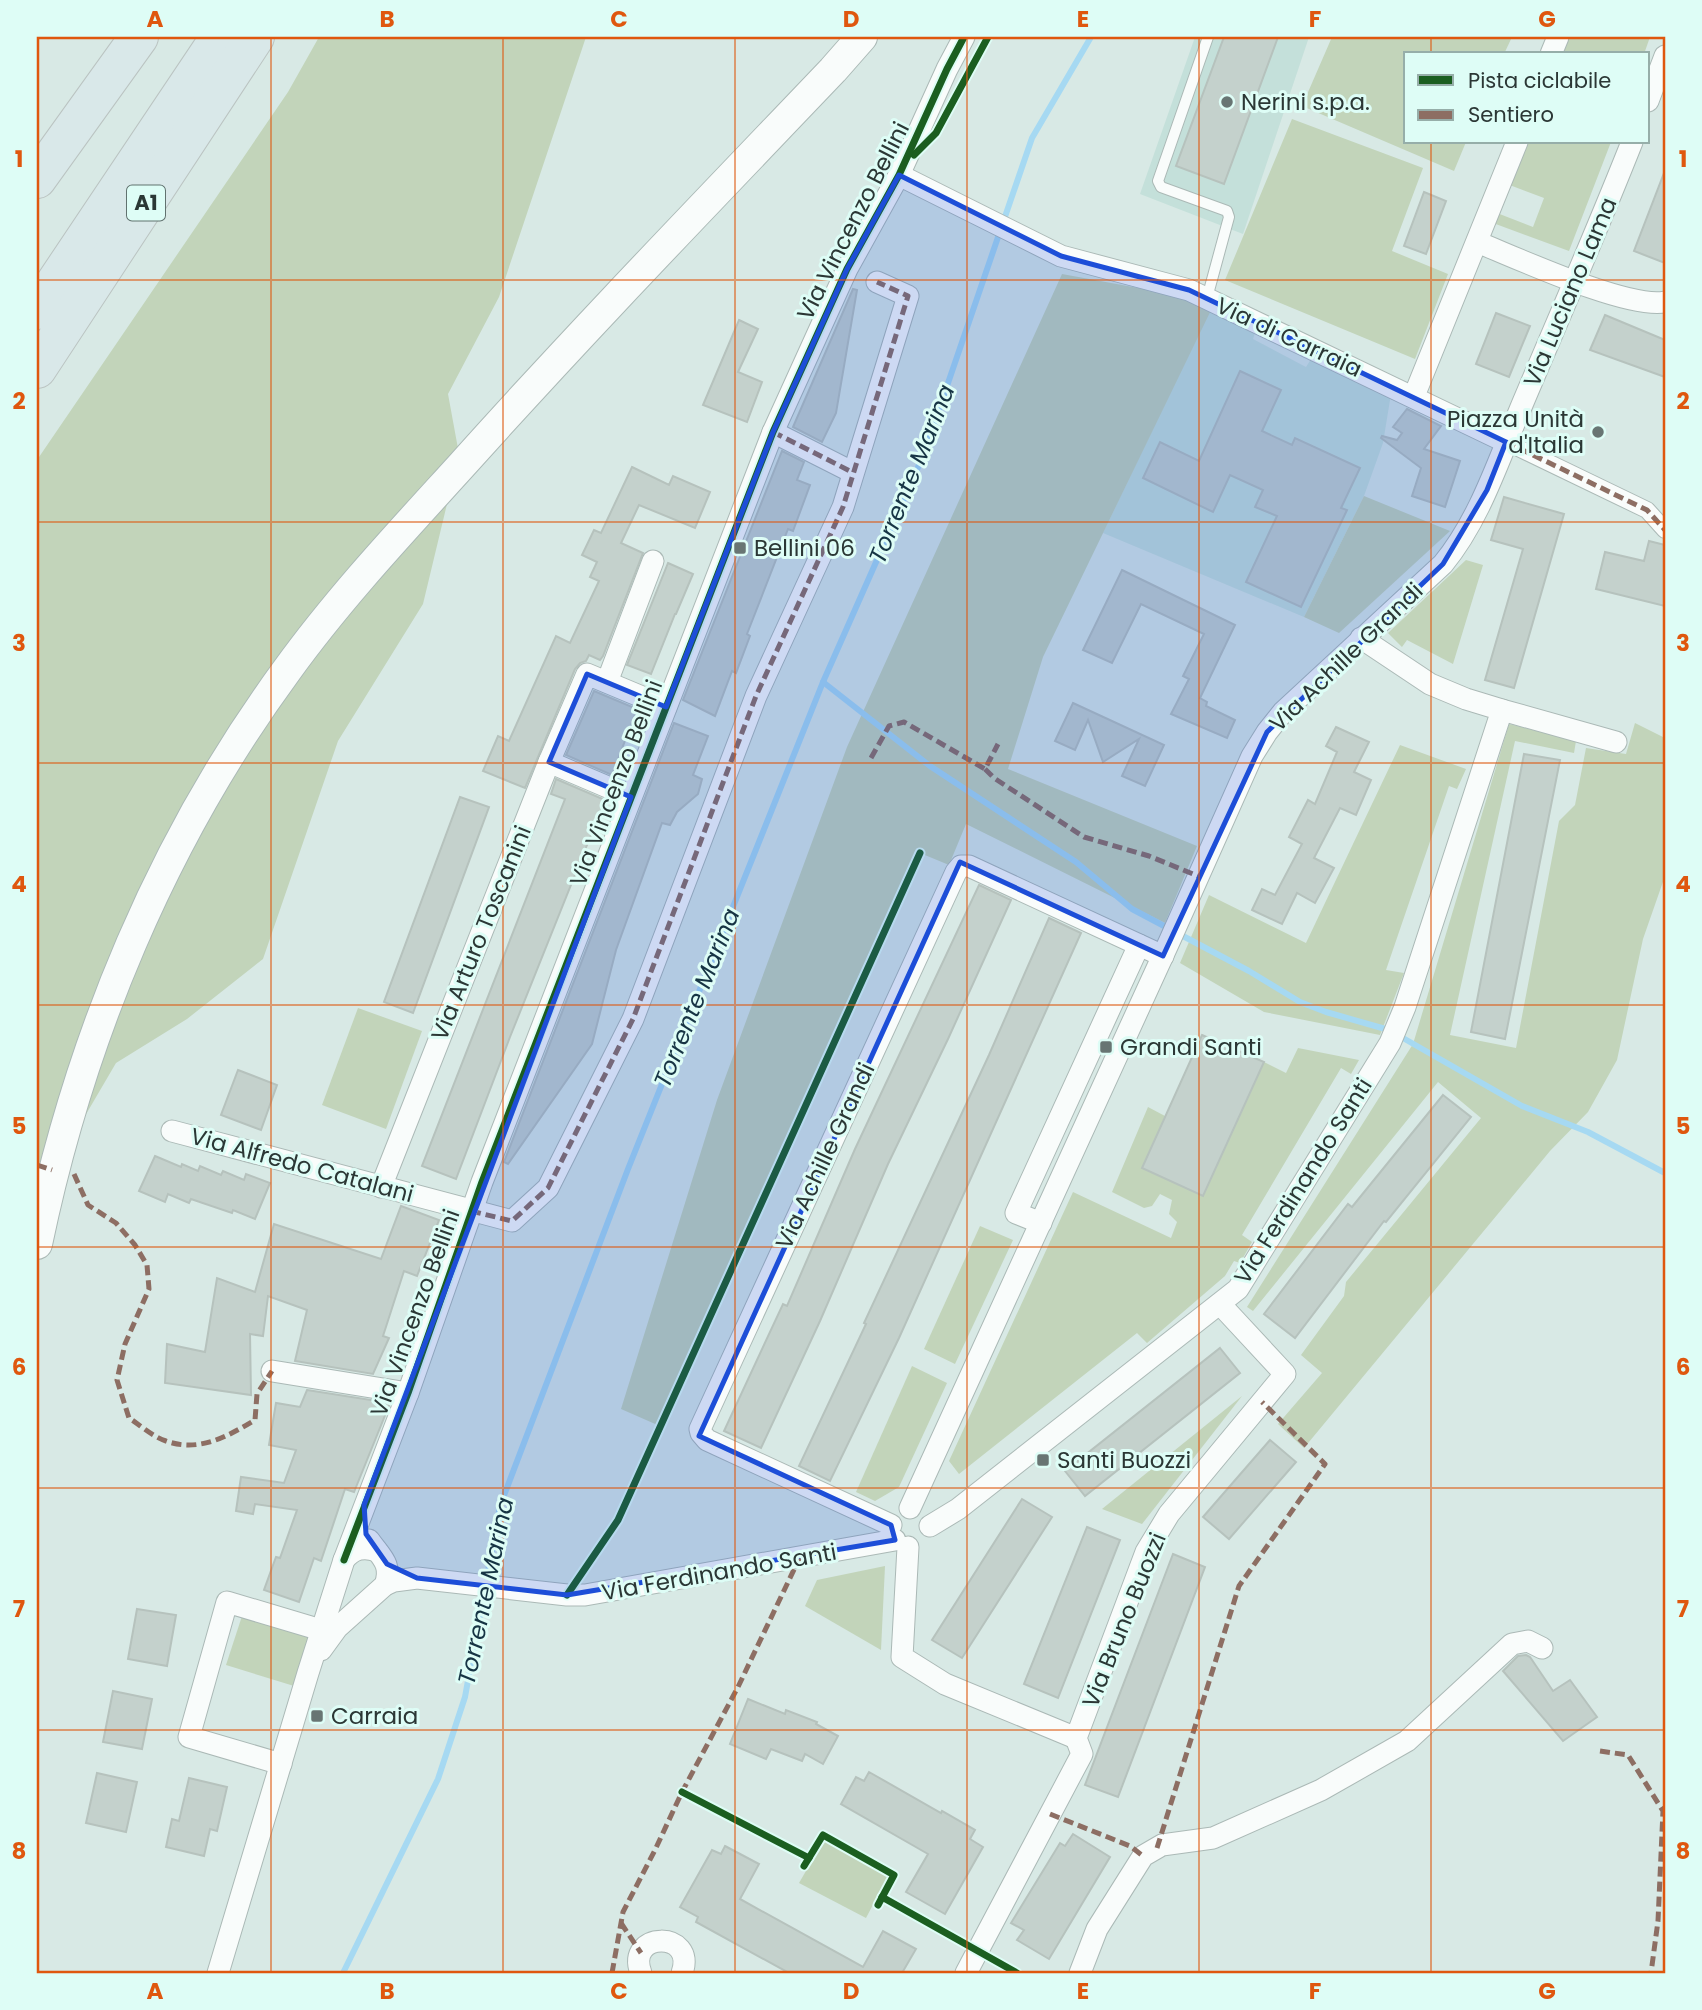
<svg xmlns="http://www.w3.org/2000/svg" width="1702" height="2010" viewBox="0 0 1702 2010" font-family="Poppins,sans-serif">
  <rect width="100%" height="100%" fill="#d8e9e5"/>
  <g fill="#c4e0da">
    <path d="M1195 37H1309L1243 234 1140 194Z"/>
    <path d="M1210 310 1256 330 1253 339 1306 367 1313 356 1391 394 1383 443 1364 496 1304 617 1103 533Z"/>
  </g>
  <g fill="#c2d4ba">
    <path d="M319 37H586L499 297 448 394 459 454 423 604 338 741 263 959 187 1019 116 1063 37 1198V460L288 92Z"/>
    <path d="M1332 37H1512L1504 54H1406V142H1466L1454 171 1302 106Z"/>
    <path d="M1562 37H1650L1644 54H1556Z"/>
    <path d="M1292 119 1423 168 1392 251 1448 274 1415 359 1225 280Z"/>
    <path d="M1523 142H1611L1569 251 1493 223 1497 213 1533 227 1544 198 1507 184Z"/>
    <path d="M1062 274 1215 302 1043 657 1008 769 1197 846 1165 923 966 824 949 865 920 853 662 1427 621 1409 717 1100 847 747Z"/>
    <path d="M1364 496 1450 531 1339 633 1304 617Z"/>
    <path d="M1466 560 1483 565 1453 664 1407 640 1402 647 1388 633Z"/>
    <path d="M1635 723 1665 738V876L1643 939 1617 1060 1588 1112 1550 1151 1304 1448 1278 1424 1322 1373 1301 1355 1344 1296 1346 1282 1481 1118 1438 1082 1253 1311 1247 1307 1413 1044 1509 724 1576 741 1574 753 1515 741 1450 1035 1516 1048 1559 821 1575 805 1586 748 1626 754Z"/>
    <path d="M1400 745 1466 769 1457 789 1449 786 1386 970 1404 973 1380 1035 1264 1012 1180 963 1209 895 1306 943Z"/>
    <path d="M358 1008 422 1031 386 1129 322 1105Z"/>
    <path d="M1298 1048 1359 1060 1351 1074 1341 1068 1242 1235 1252 1242 1240 1263 1234 1261 1225 1276 1147 1343 1137 1333 959 1474 949 1461 1073 1192 1171 1238 1177 1222 1169 1214 1172 1200 1160 1194 1152 1206 1144 1208 1112 1192 1148 1107 1165 1116 1142 1168 1203 1195 1264 1062 1286 1073Z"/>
    <path d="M980 1226 1013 1240 955 1364 924 1349Z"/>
    <path d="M912 1366 947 1383 899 1487 875 1501 856 1492Z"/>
    <path d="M1242 1396 1142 1524 1102 1509Z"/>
    <path d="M885 1566 881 1650 805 1606 817 1580Z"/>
    <path d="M242 1616 310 1637 294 1686 226 1665Z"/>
    <path d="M824 1840 888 1876 866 1918 799 1883Z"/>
  </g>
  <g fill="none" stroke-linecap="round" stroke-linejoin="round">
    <g stroke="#a6d9f2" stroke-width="6">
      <path d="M823 682 930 766 1076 862 1132 909 1249 971 1300 1002 1326 1012 1389 1030 1522 1106 1588 1132 1665 1173"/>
      <path d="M343 1973 438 1779 465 1697 500 1506 628 1169 823 682 923 456 1032 138 1091 37"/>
    </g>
  </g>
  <g fill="#c4d1cc" stroke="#b6c2bd" stroke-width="2">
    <path d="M1224 37H1278L1224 184 1176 166Z"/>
    <path d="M1664 173H1665V263L1634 251Z"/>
    <path d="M1424 192 1446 201 1426 254 1404 246Z"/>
    <path d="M853 289 857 290 836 413 822 442 793 427Z"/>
    <path d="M1496 313 1530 326 1509 377 1476 364Z"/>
    <path d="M1605 315 1665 340V377L1590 350Z"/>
    <path d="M739 320 758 329 738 372 762 382 747 422 703 405Z"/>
    <path d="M1240 371 1281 390 1262 431 1292 445 1295 438 1360 468 1341 508 1347 510 1301 607 1246 582 1277 516 1255 507 1263 490 1230 475 1213 512 1143 478 1160 442 1199 461Z"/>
    <path d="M1407 409 1441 426 1424 449 1460 461 1445 507 1412 496 1421 468 1381 438 1382 436 1397 440 1402 433 1393 427Z"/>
    <path d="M782 451 804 462 797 480 810 485 793 531 788 529 747 634 750 636 736 673 732 671 715 716 683 700Z"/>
    <path d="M632 467 669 485 673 476 710 492 695 528 639 505 621 543 643 553 603 656 600 660 589 655 586 661 580 663 575 669 525 788 483 771 498 736 509 741 556 636 570 643 599 581 590 577 597 562 582 555 594 530 601 533Z"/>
    <path d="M1504 497 1564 514 1514 688 1485 680 1523 549 1491 540Z"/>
    <path d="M1649 541 1665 545V606L1596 589 1605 552 1644 561Z"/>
    <path d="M668 563 693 574 676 614H675L651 674 627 665Z"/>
    <path d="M1122 570 1235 625 1200 698 1207 702 1206 706 1235 720 1227 738 1171 714 1189 679 1183 676 1204 634 1141 604 1112 663 1083 650Z"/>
    <path d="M594 691 637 709 612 775 566 755Z"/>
    <path d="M1073 703 1164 745 1145 786 1122 776 1139 739 1103 762 1088 720 1075 750 1055 741Z"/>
    <path d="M674 723 708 736 693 775 702 779 698 794 677 812 670 825 662 823 616 950 592 1044 508 1164 504 1162Z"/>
    <path d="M1336 727 1369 742 1354 772 1371 780 1356 815 1340 808 1314 858 1334 868 1315 903 1297 893 1282 924 1252 910 1262 889 1275 895 1302 844 1289 837 1308 800 1315 804 1337 752 1326 746Z"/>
    <path d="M1524 754 1560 760 1505 1039 1471 1032Z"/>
    <path d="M556 779 605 800 510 1037 456 1179 422 1166 565 799 551 794Z"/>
    <path d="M460 797 489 807 413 1013 384 1002Z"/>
    <path d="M979 885 1011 900 948 1039 888 1164 820 1321 761 1448 724 1431 783 1304 787 1306 855 1149Z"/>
    <path d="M1049 918 1081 933 899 1338 830 1481 799 1466 866 1324 864 1323 989 1055Z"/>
    <path d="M1202 1035 1264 1062 1203 1196 1142 1168Z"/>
    <path d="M238 1070 277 1085 261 1130 221 1115Z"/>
    <path d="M1443 1095 1471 1117 1386 1222 1384 1221 1295 1338 1264 1314 1348 1204 1352 1207Z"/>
    <path d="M155 1156 181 1167 182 1164 198 1171 200 1166 221 1175 223 1171 244 1180 246 1174 270 1183 255 1219 233 1210 232 1213 191 1199 189 1203 168 1194 165 1202 139 1191Z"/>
    <path d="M401 1206 439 1220 417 1276 404 1271 383 1336 389 1338 373 1374 295 1361 307 1310 268 1296 263 1336 250 1334 251 1395 165 1383 167 1344 205 1352 217 1278 255 1292 274 1224 381 1259Z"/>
    <path d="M1220 1348 1240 1373 1085 1496 1065 1471Z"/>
    <path d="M307 1390 390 1403 354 1492 345 1489 321 1561 314 1558 299 1602 264 1590 276 1557 280 1558 297 1510 255 1504 253 1514 236 1511 241 1477 284 1483 296 1450 269 1445 276 1403 300 1407Z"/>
    <path d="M1270 1440 1296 1462 1229 1539 1203 1517Z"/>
    <path d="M1022 1499 1052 1517 962 1658 932 1640Z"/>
    <path d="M1087 1527 1120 1540 1058 1698 1024 1684Z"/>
    <path d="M1173 1554 1205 1567 1118 1797 1085 1785Z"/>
    <path d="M137 1609 176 1615 167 1666 128 1659Z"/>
    <path d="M1526 1655 1530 1657 1553 1691 1570 1680 1597 1717 1563 1741 1503 1671 1518 1656Z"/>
    <path d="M113 1691 152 1699 142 1749 103 1742Z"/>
    <path d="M748 1699 785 1714 786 1710 817 1722 816 1724 838 1736 823 1764 805 1754 802 1761 771 1749 766 1759 730 1744Z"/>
    <path d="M869 1772 941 1813 942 1811 975 1830 970 1839 983 1847 945 1914 906 1892 928 1854 841 1804 856 1777 864 1781Z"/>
    <path d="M97 1773 137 1782 126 1832 86 1823Z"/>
    <path d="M189 1778 227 1787 217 1831 210 1829 204 1856 166 1847 172 1819 179 1821Z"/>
    <path d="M1073 1834 1110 1857 1049 1959 1017 1940 1024 1930 1011 1923 1060 1843 1065 1846Z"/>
    <path d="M725 1846 759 1864 740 1899 863 1967 883 1931 916 1949 902 1973H789L696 1922 698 1917 680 1907 712 1850 721 1854Z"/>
  </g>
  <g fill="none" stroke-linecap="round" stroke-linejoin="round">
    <g stroke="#abb9b6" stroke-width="12">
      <path id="service" d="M1207 298 1229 217 1227 211 1161 187 1158 181 1208 37"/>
    </g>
    <g stroke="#abb9b6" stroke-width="18">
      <path id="pedestrian" d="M1506 442 1647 510 1665 530"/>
    </g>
    <g stroke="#abb9b6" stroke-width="23">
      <g id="minor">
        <path d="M1551 54 1558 37"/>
        <path d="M1648 101 1665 56"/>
        <path d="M899 175 1061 256 1189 290 1506 442"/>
        <path d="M1477 242C1517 258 1627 309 1665 302"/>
        <path d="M1414 396 1517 142"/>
        <path d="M773 432 852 472"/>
        <path d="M607 682 653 561"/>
        <path d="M1502 710 1616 742"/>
        <path d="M549 762 587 674 666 707"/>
        <path d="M172 1131 512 1221 548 1188 633 1019 756 696 843 507 908 296 877 282"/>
        <path d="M381 1187 549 762 631 797"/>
        <path d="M1041 1223 1016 1213 1139 945"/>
        <path d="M272 1371 408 1393"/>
        <path d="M910 1508 1170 940 1252 756 1267 732 1283 712 1443 564C1479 520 1497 464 1519 412 1557 322 1596 233 1632 142"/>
        <path d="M891 1525 707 1440 701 1433 700 1429 956 872 961 866H969L1163 956"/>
        <path d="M930 1526 958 1509 1238 1289 1390 1043 1405 1007 1502 710 1466 699 1430 684 1361 638"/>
        <path d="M908 1547 902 1657 945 1684 1076 1738"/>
        <path d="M344 1560 408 1393 482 1182 773 432 847 269 899 175 947 69 964 37"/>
        <path d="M385 1585 394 1581 417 1578 567 1595H585L895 1540"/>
        <path d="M321 1650 337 1628 385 1585C393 1564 380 1556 369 1540"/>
        <path d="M281 1764 189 1737 227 1602 321 1630"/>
        <path d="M218 1973 308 1673 344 1560C353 1549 363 1546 377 1551"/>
        <path d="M641 1973C625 1931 697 1930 682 1973"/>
        <path d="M966 1973 1082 1754 1076 1738 1146 1552 1169 1514 1285 1374 1220 1304"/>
        <path d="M1080 1973 1097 1929 1143 1856 1162 1845 1213 1838 1321 1790 1407 1741 1512 1644 1528 1641 1542 1648"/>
      </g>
    </g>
    <g stroke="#abb9b6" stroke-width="32">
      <path id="secondary" d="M37 1244C80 1038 162 840 287 670 339 598 401 532 461 466 582 331 708 201 833 70L862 37"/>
    </g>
    <g stroke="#bbc4c2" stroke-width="40">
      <g id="motorway">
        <path d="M37 179 139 37"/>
        <path d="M37 310 220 37"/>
        <path d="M37 369 255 37"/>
      </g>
    </g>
    <use href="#service" stroke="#f9fcfb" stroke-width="10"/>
    <use href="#pedestrian" stroke="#f9fcfb" stroke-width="16"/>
    <use href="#minor" stroke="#f9fcfb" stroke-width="21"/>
    <use href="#secondary" stroke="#f9fcfb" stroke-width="30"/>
    <use href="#motorway" stroke="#d9e8e9" stroke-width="38"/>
    <g stroke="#8d6e63" stroke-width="5" stroke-dasharray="10 5" stroke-linecap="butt">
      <path d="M773 432 852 472"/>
      <path d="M1506 442 1647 510 1665 530"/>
      <path d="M871 758 889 726 904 722 985 769 998 744"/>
      <path d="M985 769 994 778 1084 837 1149 856 1198 876"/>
      <path d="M37 1165 52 1170"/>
      <path d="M74 1174 88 1205 116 1223 135 1245 147 1265 149 1289 125 1344 117 1380 129 1418C140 1425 153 1437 166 1441 199 1453 228 1436 255 1420L257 1394 272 1371"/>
      <path d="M471 1211 512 1221 548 1188 633 1019 756 696 843 507 908 296 877 282"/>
      <path d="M1600 1751 1628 1755 1663 1811 1658 1921 1651 1973"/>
      <path d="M1050 1814 1130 1846 1143 1856"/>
      <path d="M1157 1848 1239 1586 1325 1464 1262 1402"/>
      <path d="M621 1923 641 1953"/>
      <path d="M612 1973 623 1912 655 1850 682 1792 738 1687 800 1557"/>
    </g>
    <g stroke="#defdf6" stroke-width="11">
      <g id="cycleway">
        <path d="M914 155 936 133 988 37"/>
        <path d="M344 1560 408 1393 482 1182 773 432 847 269 899 175 947 69 964 37"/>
        <path d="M567 1595 618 1520 920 853"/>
        <path d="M682 1792 809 1858"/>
        <path d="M804 1866 823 1835 894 1875 878 1905"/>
        <path d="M882 1897 1017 1973"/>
      </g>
    </g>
    <use href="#cycleway" stroke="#1b5e20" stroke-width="7"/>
  </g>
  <path fill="#1d4ed8" fill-opacity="0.2" stroke="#1d4ed8" stroke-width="5" stroke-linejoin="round" d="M899 175 1061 256 1189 290 1506 442 1487 490 1443 564 1267 732 1163 956 960 862 699 1436 891 1525 895 1540 567 1595 417 1578 387 1564 366 1534 364 1505 631 797 549 762 587 674 666 707 773 432 847 269Z"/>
  <path fill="none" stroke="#df570e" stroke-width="2" stroke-opacity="0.55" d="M271 37V1973M503 37V1973M735 37V1973M967 37V1973M1199 37V1973M1431 37V54M1431 142V1973M37 280H1665M37 522H1665M37 763H1665M37 1005H1665M37 1247H1665M37 1488H1665M37 1730H1665"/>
  <g fill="#687573" stroke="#defdf6" stroke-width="2.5">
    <circle cx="1227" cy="102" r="7"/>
    <circle cx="1598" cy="432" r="7"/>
    <rect x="733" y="541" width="14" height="14" rx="3.5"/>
    <rect x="1099" y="1040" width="14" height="14" rx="3.5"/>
    <rect x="1036" y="1453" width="14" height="14" rx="3.5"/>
    <rect x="310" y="1709" width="14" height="14" rx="3.5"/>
  </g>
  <g text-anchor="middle" stroke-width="6" stroke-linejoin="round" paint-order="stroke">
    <rect fill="#defdf6" stroke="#61726f" stroke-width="2" x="127" y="185.5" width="38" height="35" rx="5"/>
    <g font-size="21" font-weight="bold" fill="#2b3735">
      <text x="146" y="210">A1</text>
    </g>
    <g font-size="23" fill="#2b3735" stroke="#defdf6" text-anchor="start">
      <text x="1241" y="110">Nerini s.p.a.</text>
      <text x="1584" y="427" text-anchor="end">Piazza Unità<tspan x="1584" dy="26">d'Italia</tspan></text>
      <text x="754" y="556">Bellini 06</text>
      <text x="1120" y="1055">Grandi Santi</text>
      <text x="1057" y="1468">Santi Buozzi</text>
      <text x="331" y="1724">Carraia</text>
    </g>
    <g font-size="23" fill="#2b3735" stroke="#defdf6">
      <text transform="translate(853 221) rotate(-63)" y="8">Via Vincenzo Bellini</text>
      <text transform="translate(1570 292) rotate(-67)" y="8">Via Luciano Lama</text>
      <text transform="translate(1289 337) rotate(25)" y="8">Via di Carraia</text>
      <text transform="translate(1346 657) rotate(-44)" y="8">Via Achille Grandi</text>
      <text transform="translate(616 783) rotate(-69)" y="8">Via Vincenzo Bellini</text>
      <text transform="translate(481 933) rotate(-68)" y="8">Via Arturo Toscanini</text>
      <text transform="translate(825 1156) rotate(-65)" y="8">Via Achille Grandi</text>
      <text transform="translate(302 1165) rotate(15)" y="8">Via Alfredo Catalani</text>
      <text transform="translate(1303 1181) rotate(-58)" y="8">Via Ferdinando Santi</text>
      <text transform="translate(415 1313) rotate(-70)" y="8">Via Vincenzo Bellini</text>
      <text transform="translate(719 1572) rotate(-10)" y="8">Via Ferdinando Santi</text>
      <text transform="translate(1124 1620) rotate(-68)" y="8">Via Bruno Buozzi</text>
    </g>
    <g font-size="24" font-style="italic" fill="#163444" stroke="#defdf6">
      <text transform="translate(912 474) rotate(-68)" y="8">Torrente Marina</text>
      <text transform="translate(697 998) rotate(-68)" y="8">Torrente Marina</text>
      <text transform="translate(486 1591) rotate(-78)" y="8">Torrente Marina</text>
    </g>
  </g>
  <rect width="1702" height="2010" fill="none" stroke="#defdf6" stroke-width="77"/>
  <rect x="1404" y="52" width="245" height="91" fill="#defdf6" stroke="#96aea9" stroke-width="2"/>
  <rect x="1418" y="75" width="35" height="10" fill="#1b5e20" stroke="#96aea9" stroke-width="2"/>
  <text x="1468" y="88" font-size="21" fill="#2b3735">Pista ciclabile</text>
  <rect x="1418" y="110" width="35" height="10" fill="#8d6e63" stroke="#96aea9" stroke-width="2"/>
  <text x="1468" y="122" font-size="21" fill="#2b3735">Sentiero</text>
  <rect x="38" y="38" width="1626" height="1934" fill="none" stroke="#df570e" stroke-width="2.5"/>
  <g font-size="23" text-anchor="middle" font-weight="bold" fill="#df570e">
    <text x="155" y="27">A</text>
    <text x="387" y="27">B</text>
    <text x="619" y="27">C</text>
    <text x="851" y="27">D</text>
    <text x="1083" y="27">E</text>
    <text x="1315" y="27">F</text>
    <text x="1547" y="27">G</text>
    <text x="19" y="167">1</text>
    <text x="1683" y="167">1</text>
    <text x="19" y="409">2</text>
    <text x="1683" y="409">2</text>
    <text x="19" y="651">3</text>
    <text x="1683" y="651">3</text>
    <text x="19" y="892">4</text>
    <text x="1683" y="892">4</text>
    <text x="19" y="1134">5</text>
    <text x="1683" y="1134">5</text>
    <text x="19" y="1375">6</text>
    <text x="1683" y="1375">6</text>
    <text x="19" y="1617">7</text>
    <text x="1683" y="1617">7</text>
    <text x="19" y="1859">8</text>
    <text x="1683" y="1859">8</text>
    <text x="155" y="1999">A</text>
    <text x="387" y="1999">B</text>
    <text x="619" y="1999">C</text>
    <text x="851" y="1999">D</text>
    <text x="1083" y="1999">E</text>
    <text x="1315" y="1999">F</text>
    <text x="1547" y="1999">G</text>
  </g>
</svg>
